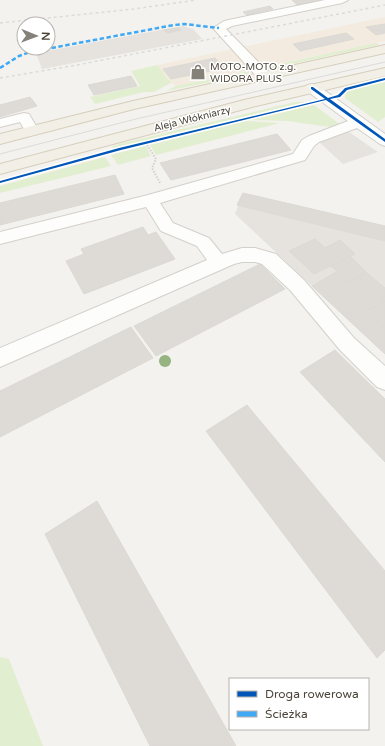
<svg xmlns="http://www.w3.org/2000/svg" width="385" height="746" viewBox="0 0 385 746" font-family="'Varela Round',sans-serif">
  <rect width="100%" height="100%" fill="#f4f2ee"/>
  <path fill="#f3ebdf" d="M385 17V41L176 86 171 83 157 65Z"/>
  <g fill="#e6e2de">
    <path d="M182 26 193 29 202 39 42 69 36 53Z"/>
    <path d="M243 193 385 226V354L235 214Z"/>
  </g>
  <g fill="#e1eecf">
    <path d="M376 43 379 45 269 69 266 67Z"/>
    <path d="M157 65 171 83 154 92H144L95 104 90 97 140 86 131 71Z"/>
    <path d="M249 71V73L244 75 166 91 176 86Z"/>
    <path d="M385 82V117L378 122 345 98 346 93 350 90Z"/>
    <path d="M295 102H312L111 150 113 146 119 144Z"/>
    <path d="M314 105 341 125 337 128 287 121 252 120Z"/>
    <path d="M246 121 280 123 156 155 150 145Z"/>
    <path d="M146 146 151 156 118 165 111 155Z"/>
    <path d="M105 157 111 166 0 193V186Z"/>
    <path d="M0 657 9 659 43 746H0Z"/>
  </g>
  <path fill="#e6e3df" d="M349 132 378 152 343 164 318 141Z"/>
  <g fill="#dedbd6" stroke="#dcd9d4">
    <path d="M292 0H322L297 5Z"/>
    <path d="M270 6 273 9 247 15 243 12Z"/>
    <path d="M385 24V33L376 35 366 27Z"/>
    <path d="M179 28 181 30 168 33 164 30Z"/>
    <path d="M346 33 354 39 300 51 293 44Z"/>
    <path d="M215 58 225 68 171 79 163 69Z"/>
    <path d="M131 76 137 86 94 95 88 85Z"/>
    <path d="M30 97 37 106 0 117V105Z"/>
    <path d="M277 134 291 150 171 180 160 163Z"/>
    <path d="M115 175 124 194 0 225V203Z"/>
    <path d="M243 193 385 226V241L237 205Z"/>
    <path d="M143 227 148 235 156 232 175 259 84 294 66 261 84 254 81 249Z"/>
    <path d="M315 239 325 248 340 240 355 254 314 274 289 251Z"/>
    <path d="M350 256 367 273 350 282 331 266Z"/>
    <path d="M260 264 285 289 156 356 134 326Z"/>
    <path d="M338 271 350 282 358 277 385 301 367 311 385 328V354L312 286Z"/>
    <path d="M367 273 385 288V301L358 277Z"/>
    <path d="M385 301V328L367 311Z"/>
    <path d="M131 327 153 358 0 437V391Z"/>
    <path d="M335 350 385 399V462L300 372Z"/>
    <path d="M247 405 385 571V650L377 658 206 431Z"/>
    <path d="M97 501 236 746H150L45 534Z"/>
  </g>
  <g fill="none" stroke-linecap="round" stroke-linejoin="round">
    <g stroke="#d2d0cb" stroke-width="2">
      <g id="minor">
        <path d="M325 0H348L342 3 232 26 226 29 269 73 271 76 269 79H259L213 28 224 21Z"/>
        <path d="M312 84 317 85 385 134V146L380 144 357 128 319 142 314 146 305 160 160 203 173 223 209 238 222 254 242 248H255L276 254 304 280 354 338 385 366V390L377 387 340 350 290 290 262 264 255 262H242L234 264 0 367V348L207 260 197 246 161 231 146 207 0 244V232L148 195 293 154 302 140 309 136 348 121 307 91 305 88 307 85Z"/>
        <path d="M24 113 29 114 39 131 37 134 32 135 27 134 20 122 0 127V119Z"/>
      </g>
    </g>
    <g stroke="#d6cebb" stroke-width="2">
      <g id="major">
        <path d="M385 45V53L134 109 0 144V134L133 101Z"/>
        <path d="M385 68V76L252 107 0 174V164L244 100Z"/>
      </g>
    </g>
    <path stroke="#d3d2cc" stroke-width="2" stroke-dasharray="1.5 1.5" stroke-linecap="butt" d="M147 145 156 159 152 168 160 183"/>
    <use href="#minor" fill="#fdfdfc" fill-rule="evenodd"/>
    <use href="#major" fill="#f2efe6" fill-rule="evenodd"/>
    <path stroke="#dbdbda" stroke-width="1" d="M0 154 136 119 385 62"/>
    <g stroke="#dbdbda" stroke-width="1.5" stroke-dasharray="3 3" stroke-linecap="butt">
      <path d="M0 23 134 9 196 0"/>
      <path d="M0 78 77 65 385 5"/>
    </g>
    <path stroke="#3fa9f5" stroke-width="2.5" stroke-dasharray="4.5 2.5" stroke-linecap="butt" d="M0 68 19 56 30 52 174 25 184 24 219 28"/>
    <g stroke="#fff" stroke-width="3">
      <path id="cycleway" d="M385 78V80L347 90 340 97 330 99 385 139V142L326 100 121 150 0 183V181L119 148 325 99 311 89V87H313L328 98 338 95 345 88Z"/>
    </g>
    <use href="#cycleway" fill="#0057b8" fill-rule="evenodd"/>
  </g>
  <circle fill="#96b382" cx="165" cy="361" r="6"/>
  <defs>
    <g id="shop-bare" transform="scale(1.2)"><path d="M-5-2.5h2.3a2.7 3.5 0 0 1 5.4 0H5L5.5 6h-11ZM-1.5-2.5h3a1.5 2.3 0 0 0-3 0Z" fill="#868178" stroke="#fff" stroke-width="2.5" paint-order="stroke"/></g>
  </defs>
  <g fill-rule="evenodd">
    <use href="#shop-bare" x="198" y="72"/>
  </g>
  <g text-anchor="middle" stroke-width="3" stroke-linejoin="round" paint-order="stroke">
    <g font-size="10" fill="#4b4439" stroke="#fff" text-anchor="start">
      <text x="210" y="70">MOTO-MOTO z.g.<tspan x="210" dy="12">WIDORA PLUS</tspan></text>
    </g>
    <g font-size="10" fill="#4b4439" stroke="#fff">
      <text transform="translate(192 118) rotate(-14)" y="4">Aleja Włókniarzy</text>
    </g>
  </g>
  <rect x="229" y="678" width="140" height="52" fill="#ffffff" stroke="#b7b4b0"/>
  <rect x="237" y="691" width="20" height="6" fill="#0057b8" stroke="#b7b4b0"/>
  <text x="265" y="698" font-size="12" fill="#4b4439">Droga rowerowa</text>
  <rect x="237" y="711" width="20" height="6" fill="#3fa9f5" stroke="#b7b4b0"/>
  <text x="265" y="718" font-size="12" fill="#4b4439">Ścieżka</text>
  <g transform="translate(36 36) rotate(91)"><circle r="19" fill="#ffffff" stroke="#b7b4b0"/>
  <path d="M0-3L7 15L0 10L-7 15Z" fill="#868178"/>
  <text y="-6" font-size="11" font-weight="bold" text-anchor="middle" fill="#4b4439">N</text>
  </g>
</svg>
